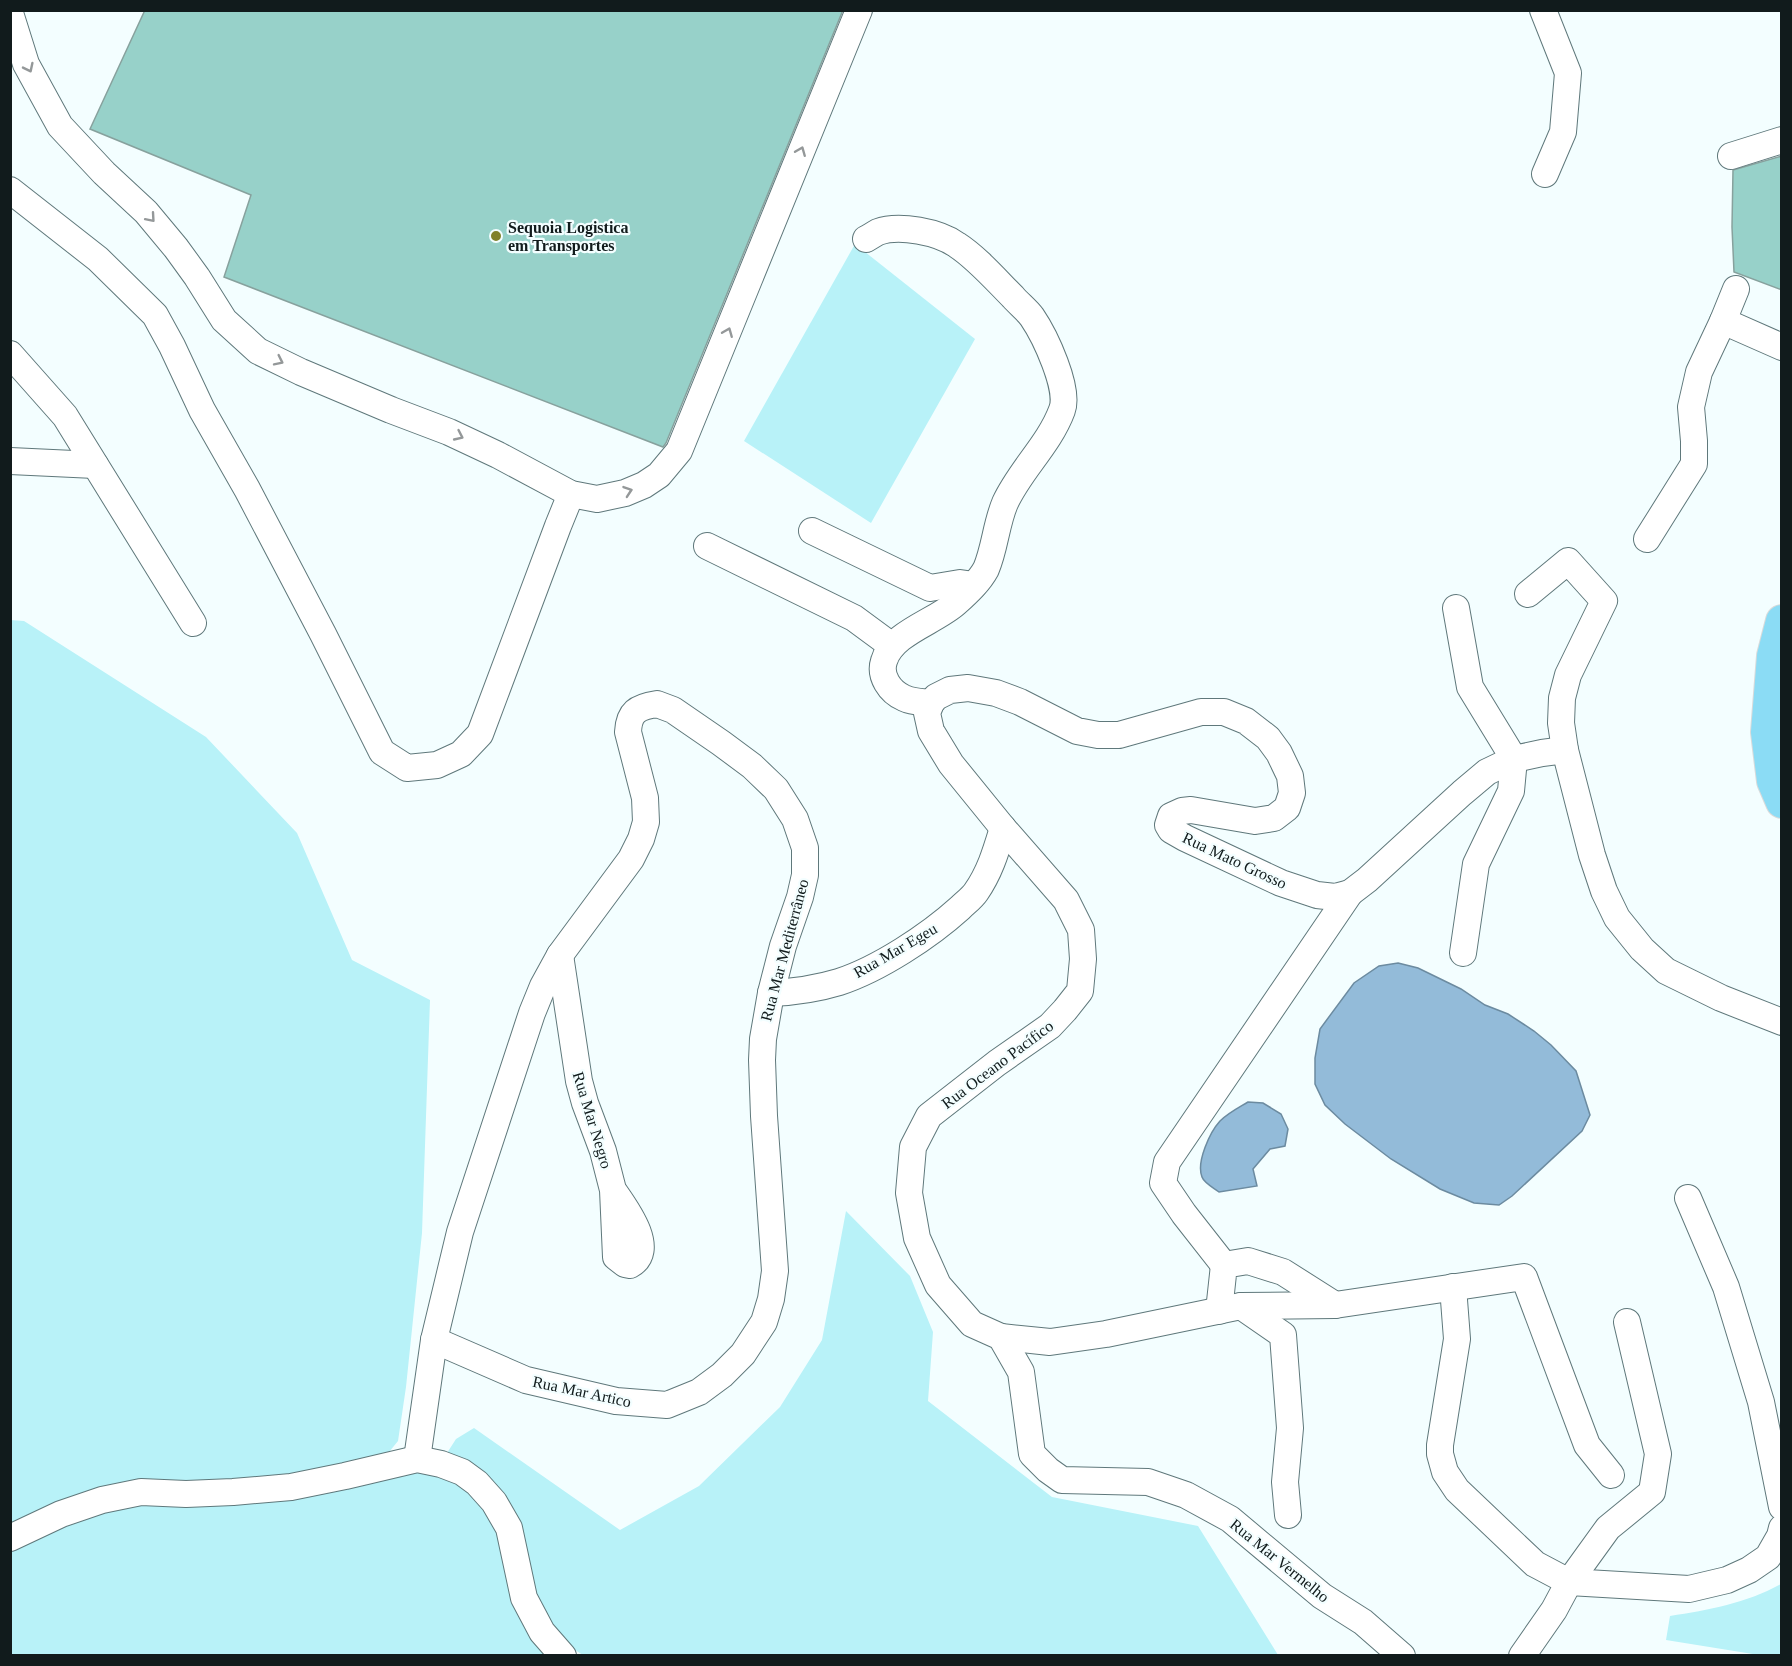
<svg xmlns="http://www.w3.org/2000/svg" width="1792" height="1666" viewBox="0 0 1792 1666" font-family="Georgia,serif">
  <rect width="100%" height="100%" fill="#f3feff"/>
  <g fill="#b8f2f8">
    <path d="M855 244 975 339 871 523 744 441Z"/>
    <path d="M10 620 24 621 206 737 297 833 352 960 430 1000 422 1233 406 1387 398 1441 385 1457 11 1528Z"/>
    <path d="M846 1211 910 1276 933 1332 928 1401 1052 1497 1198 1526 1278 1655H583C542 1632 516 1549 498 1506 494 1496 491 1485 486 1476 478 1463 460 1458 447 1453L456 1439 474 1428 620 1530 699 1486 780 1407 822 1340Z"/>
    <path d="M421 1471 457 1482 469 1492 485 1509 497 1532 547 1655H11L10 1550 65 1524 105 1510 142 1503Z"/>
    <path d="M1781 1584V1655H1759L1666 1640 1670 1616C1709 1610 1747 1603 1781 1584Z"/>
  </g>
  <g fill="#93bbd9" stroke="#6c8ba0" stroke-width="1.5">
    <path d="M1398 963 1418 968 1461 989 1485 1005 1508 1014 1534 1031 1551 1045 1576 1071 1590 1115 1582 1131 1512 1196 1499 1205 1474 1203 1440 1189 1391 1159 1345 1124 1325 1105 1315 1084V1058L1320 1029 1354 983 1379 966Z"/>
    <path d="M1248 1102 1263 1103 1281 1114 1288 1129 1285 1146 1270 1149 1253 1169 1257 1186 1219 1192C1214 1188 1204 1183 1202 1177 1196 1162 1210 1132 1220 1121 1228 1113 1238 1108 1248 1102Z"/>
  </g>
  <g fill="#97d1c9" stroke="#87a19d" stroke-width="1.5">
    <path d="M145 10H843L666 443 663 447 224 277 251 195 90 129Z"/>
    <path d="M1782 156V290L1734 272 1732 227 1733 170Z"/>
  </g>
  <g fill="none" stroke-linecap="round" stroke-linejoin="round">
    <g stroke="#5f787b" stroke-width="28">
      <g id="minor">
        <path d="M1543 10 1568 73 1563 132 1545 174"/>
        <path d="M10 13 26 64 60 126 104 173 146 212 176 248 197 277 224 320 258 351 301 372 391 410 449 432 498 455 571 494 597 499 625 493 644 485 659 475 679 451 859 10"/>
        <path d="M1731 156 1782 140"/>
        <path d="M10 190 98 259 155 315 172 346 202 410 247 489 323 634 382 752 407 768 437 765 461 754 480 734 558 526 571 494"/>
        <path d="M866 239C870 237 874 234 878 232 899 224 939 232 957 245 977 258 996 280 1013 297 1019 304 1027 310 1032 317 1045 336 1070 389 1062 410 1049 445 1020 470 1005 503 996 524 995 548 986 569 979 582 967 593 956 603 935 622 892 633 884 661 879 676 890 692 904 698 912 702 922 702 931 703"/>
        <path d="M1723 321 1782 347"/>
        <path d="M10 354 65 416 193 623"/>
        <path d="M10 461 95 465"/>
        <path d="M812 531 930 588 960 583 974 585"/>
        <path d="M1647 539 1694 464V441L1691 407 1699 372 1723 321 1736 289"/>
        <path d="M707 546 854 618 892 646"/>
        <path d="M1528 594 1568 561 1604 601 1568 675 1562 698 1561 723 1565 750 1592 855 1604 891 1617 918 1642 949 1666 971 1721 998 1782 1022"/>
        <path d="M1456 608 1470 687 1514 759 1511 791 1476 864 1463 953"/>
        <path d="M657 704 673 710 721 743 752 766 776 789 795 819 805 848V875L800 897 783 946 771 993 763 1039 762 1060 764 1116 775 1271 771 1299 764 1322 743 1354 722 1375 699 1392 667 1405 616 1401 526 1380 434 1340 460 1232 532 1013 543 986 560 955 631 859 641 839 646 822 645 798 628 732C629 712 637 707 657 704Z"/>
        <path d="M560 955 579 1081 585 1103 603 1151 613 1190 616 1257 625 1264 630 1265C658 1250 624 1206 613 1190"/>
        <path d="M771 993C794 992 816 989 839 982 879 969 929 936 960 908 965 903 972 898 976 892 990 872 996 851 1003 828"/>
        <path d="M1688 1198 1726 1287 1761 1402 1782 1507"/>
        <path d="M1224 1265 1184 1214 1163 1183 1167 1162 1350 893"/>
        <path d="M1453 1287 1457 1339 1440 1445V1454L1445 1472 1457 1490 1535 1564 1569 1582 1689 1589 1727 1580 1749 1570 1768 1557 1780 1536 1782 1528"/>
        <path d="M1241 1306 1283 1335 1290 1428 1285 1482 1288 1515"/>
        <path d="M1219 1311 1224 1265 1248 1261 1283 1272 1335 1305"/>
        <path d="M1001 1337 1050 1342 1106 1334 1241 1306 1335 1305 1524 1277 1587 1445 1611 1475"/>
        <path d="M417 1459 434 1340"/>
        <path d="M10 1538 61 1514 102 1500 141 1492 186 1494 233 1492 291 1487 345 1476 417 1459 441 1464 462 1472 477 1483 494 1502 509 1528 524 1598 542 1632 563 1656"/>
        <path d="M1402 1656 1363 1622 1322 1596 1230 1519 1186 1495 1148 1482 1062 1480 1048 1470 1032 1454 1021 1372 1001 1337 972 1324 938 1285 917 1238 909 1193 913 1147 929 1116 997 1063 1050 1026 1065 1010 1080 991 1083 959 1081 930 1066 900 1003 828 951 764 931 731 927 713 931 703 936 697 950 690 968 688 996 693 1020 702 1077 731 1098 735H1119L1201 712H1224L1246 721 1268 738 1279 753 1290 776 1292 793 1287 808 1274 818 1255 821 1191 810 1182 811 1171 816 1168 825 1171 830 1185 838 1281 883 1317 895 1335 897 1350 893 1367 880 1462 793 1487 772 1514 759 1542 753 1565 750"/>
        <path d="M1522 1656 1554 1610 1569 1582 1608 1528 1652 1492 1658 1454 1627 1322"/>
      </g>
    </g>
    <g stroke="#d9dbdb" stroke-width="34">
      <path id="major" d="M1782 621 1773 656 1767 732 1773 781 1782 802"/>
    </g>
    <use href="#minor" stroke="#fff" stroke-width="26"/>
    <use href="#major" stroke="#8bdcf5" stroke-width="32"/>
  </g>
  <defs><path id="oneway-chevron" d="M-2-3.5L2.5 0L-2 3.5" fill="none" stroke-width="1.6" stroke-linecap="round" stroke-linejoin="round" transform="scale(1.5)"/></defs>
  <g stroke="#949899">
    <use href="#oneway-chevron" transform="translate(29 68) rotate(64)"/>
    <use href="#oneway-chevron" transform="translate(801 151) rotate(-68)"/>
    <use href="#oneway-chevron" transform="translate(151 218) rotate(49)"/>
    <use href="#oneway-chevron" transform="translate(728 332) rotate(-68)"/>
    <use href="#oneway-chevron" transform="translate(279 361) rotate(26)"/>
    <use href="#oneway-chevron" transform="translate(459 436) rotate(25)"/>
    <use href="#oneway-chevron" transform="translate(628 491) rotate(-19)"/>
  </g>
  <circle fill="#80812a" stroke="#f3feff" stroke-width="2" cx="496" cy="236" r="6"/>
  <g text-anchor="middle" stroke-width="4.5" stroke-linejoin="round" paint-order="stroke">
    <g font-size="16" font-weight="bold" fill="#111b1c" stroke="#f3feff" text-anchor="start">
      <text x="508" y="233">Sequoia Logistica<tspan x="508" dy="18">em Transportes</tspan></text>
    </g>
    <g font-size="16" fill="#111b1c" stroke="#f3feff">
      <text transform="translate(1235 860) rotate(25)" y="6">Rua Mato Grosso</text>
      <text transform="translate(784 950) rotate(-75)" y="6">Rua Mar Mediterrâneo</text>
      <text transform="translate(895 950) rotate(-30)" y="6">Rua Mar Egeu</text>
      <text transform="translate(997 1064) rotate(-37)" y="6">Rua Oceano Pacífico</text>
      <text transform="translate(593 1120) rotate(73)" y="6">Rua Mar Negro</text>
      <text transform="translate(582 1391) rotate(12)" y="6">Rua Mar Artico</text>
      <text transform="translate(1280 1560) rotate(39)" y="6">Rua Mar Vermelho</text>
    </g>
  </g>
  <rect width="1792" height="1666" fill="none" stroke="#111b1c" stroke-width="24"/>
</svg>
